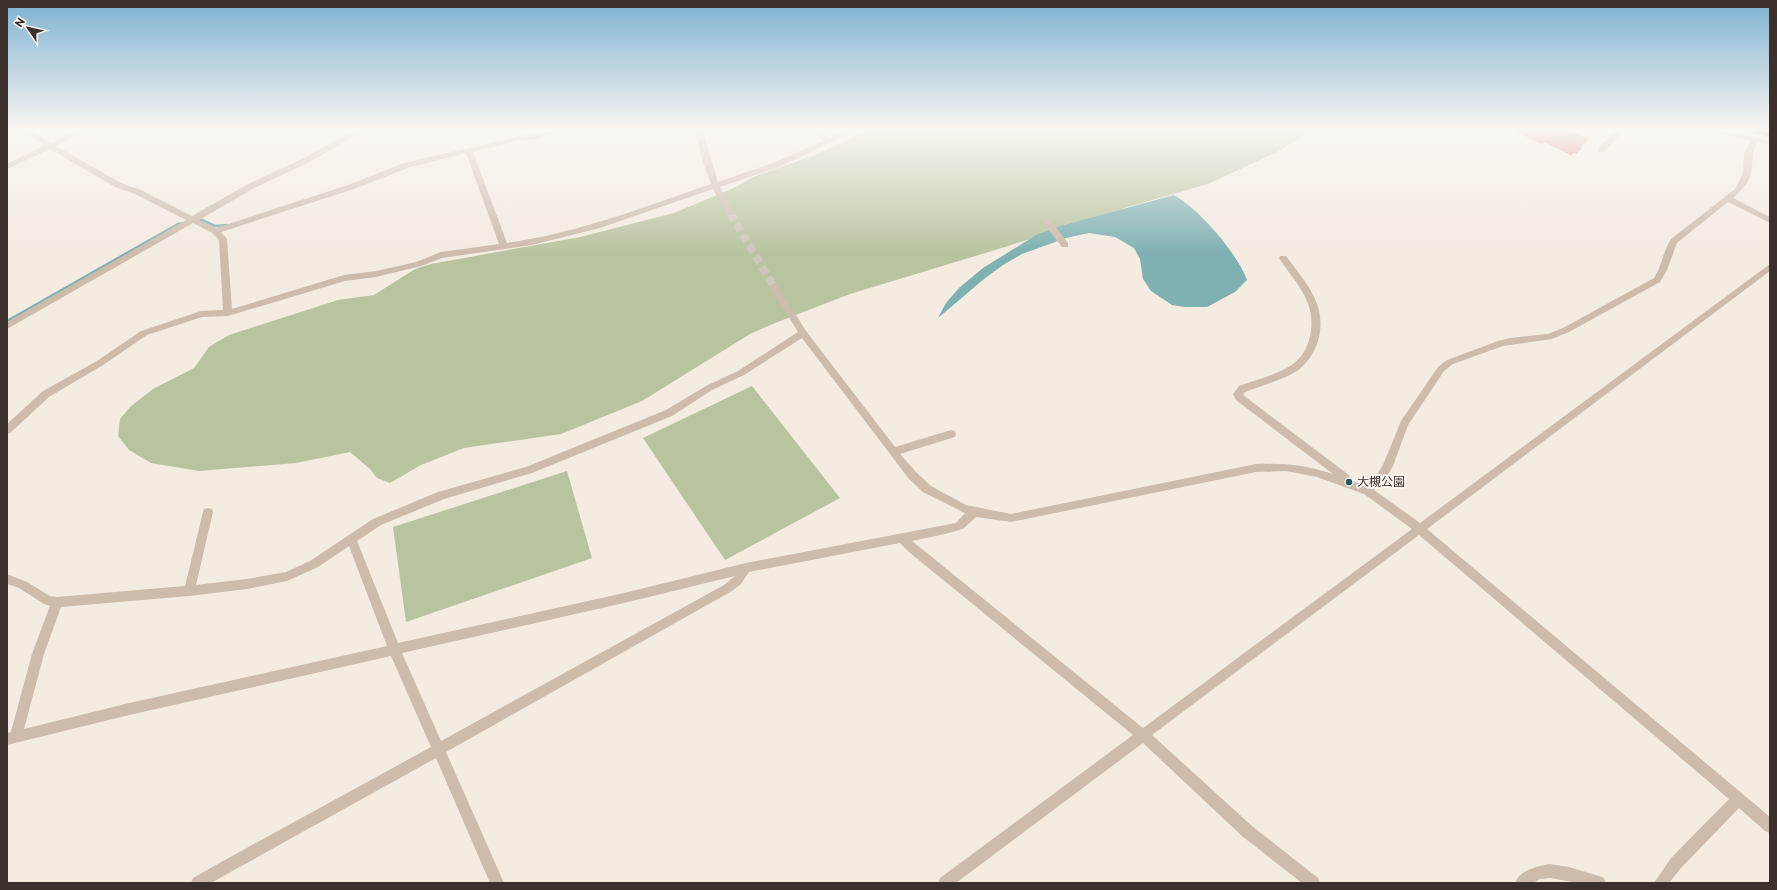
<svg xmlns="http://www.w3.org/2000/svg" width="1777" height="890" viewBox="0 0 1777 890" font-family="Commissioner,'Noto Sans JP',sans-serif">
  <rect width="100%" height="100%" fill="#f4ebe1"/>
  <g fill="#b8c4a0">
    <path d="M872 129H1314L1279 151 1208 184 1128 207 1005 247 850 294 775 323 750 334 642 401 561 434 464 448 421 465 390 483 377 478 370 469 350 452 296 463 199 471 151 463 129 450 118 436 120 419 130 407 153 389 194 368 209 347 217 342 229 335 338 300 374 295 415 269 431 264 580 237 674 213 736 187 753 177 815 155Z"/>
    <path d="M752 386 840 498 725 560 643 438Z"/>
    <path d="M567 471 592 558 406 622 393 527Z"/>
  </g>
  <path fill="#7fb0b2" d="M1174 195C1200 210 1237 253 1247 280L1235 292 1207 307H1185L1172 305 1151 291 1143 279 1140 259 1134 248 1115 237 1089 233 1066 238 1022 254 1003 265 984 279 938 318 946 303 959 288 983 268 1036 235 1061 226Z"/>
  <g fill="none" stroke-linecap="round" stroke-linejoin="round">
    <g stroke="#7fb0b2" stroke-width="2.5">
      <path d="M572 131 584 129"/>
      <path d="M521 137 525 139 541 136"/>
      <path d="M197 221 202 220 215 226 227 225"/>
      <path d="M7 321 178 224 183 223"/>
    </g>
  </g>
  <path fill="#c8694b" d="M1509 129H1566L1589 139 1580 147 1582 148 1576 154 1574 153 1571 155 1544 142 1542 144Z"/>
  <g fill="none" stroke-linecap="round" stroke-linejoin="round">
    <path stroke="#cfc6bd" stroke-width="8" stroke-dasharray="8 4.5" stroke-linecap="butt" d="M730 213 774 287"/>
    <g fill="#cdbbac" fill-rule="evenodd">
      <path d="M18 129H27L51 143 78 129H88L56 146 121 183 141 190 192 216 250 183 302 159 356 129H366L308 163 256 187 199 220 216 228 348 185 404 163 525 135 559 129H577L573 131 525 139 473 152 507 243C578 233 644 207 711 184L703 162 694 129H702L718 182 773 163 823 141 813 129H821L829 138 849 129H859L779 167 720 187 734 213 733 215H727L713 189 600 228 532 245 442 258 421 266 376 277 345 281 228 316 202 317 147 335 103 365 49 397 10 433 7 434V424L43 391 97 361 141 331 201 311 223 310 219 240 212 233 193 223 7 329V322L186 220 135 194 115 187 50 149 7 169V164L45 145ZM466 153 499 244 441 252 416 262 376 271 344 275 232 309 227 239 221 232 354 189 410 167Z"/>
      <path d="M1618 129H1626L1604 152H1598V148Z"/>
      <path d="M1702 129H1716L1770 141V145L1757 142C1750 157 1754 159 1751 173 1749 183 1740 192 1733 198L1770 217V223L1728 202 1677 243 1667 270 1660 282 1569 332 1552 339 1503 346 1453 364 1444 371 1408 425 1393 466 1385 480 1374 490 1420 523 1770 264V271L1427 529 1770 817V833L1765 831 1739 808 1681 868 1669 883H1654L1671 858 1729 799 1419 535 1152 735 1252 826 1318 878 1320 883H1302L1242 836 1143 743 956 883H938L940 878 1133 735 909 552 900 543 749 572 741 584 732 591 446 752 504 883H490L436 758 211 883H191L193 878 223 861 431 747 391 656 125 716 7 745V733L11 732 32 654 50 606 44 604 19 588 7 584V574L27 582 50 596 57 597 185 586 203 512 204 509 208 508 212 509 213 512 196 585 247 579 286 572 310 561 373 519 438 492 526 467 666 410 706 386 738 371 798 332 770 287 774 284 777 285 806 331 895 447 951 430 955 431 956 434 955 437 900 454 917 473 931 486 966 505 1011 514 1256 464C1284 463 1306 465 1333 474L1236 400 1233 394 1239 386C1255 380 1274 376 1290 366 1300 360 1306 351 1309 340 1319 304 1297 285 1279 258L1280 256H1286C1306 283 1328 305 1318 341 1314 353 1307 364 1297 371 1281 381 1262 385 1245 392L1243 395 1349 475 1350 478 1349 480 1366 485 1377 474 1383 465 1401 421 1438 367 1447 360 1498 341 1510 338 1548 334 1563 328 1654 278C1662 266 1663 251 1671 239L1735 189 1743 174 1744 153 1751 141ZM802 338 909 479 923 492 965 513 956 523 746 563 624 593 398 643 357 541 381 525 444 499 532 473 672 416 712 390 744 375ZM1286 471 1317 477 1364 494 1412 529 1143 728 912 541 945 534 963 529 976 517 1011 522 1256 472ZM349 546 387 646 125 704 24 729 44 654 61 607 189 596 247 589 287 581 318 567ZM735 576 724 585 441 741 402 653 624 603Z"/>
      <path d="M1047 219 1050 220 1068 243V247H1062L1044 224V220Z"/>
      <path d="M1550 864 1569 867 1599 876 1604 878 1606 883H1578L1550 878 1540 879 1533 883H1515C1520 870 1537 866 1550 864Z"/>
    </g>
    <path fill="#5c4a42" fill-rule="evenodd" d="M1743 129H1760L1770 131V137L1744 131Z"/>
  </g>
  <linearGradient id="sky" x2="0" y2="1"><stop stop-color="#7eb2d2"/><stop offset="0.51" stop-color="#faf6f2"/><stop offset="1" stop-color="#faf6f2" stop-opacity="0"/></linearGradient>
  <rect width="1777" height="254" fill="url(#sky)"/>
  <circle fill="#1f5a5e" stroke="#fbf5ee" stroke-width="1.5" cx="1349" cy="482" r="4"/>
  <g text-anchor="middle" stroke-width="4" stroke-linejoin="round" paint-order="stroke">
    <g font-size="12" fill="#3b302b" stroke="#fbf5ee" text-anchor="start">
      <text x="1357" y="486">大槻公園</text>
    </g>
  </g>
  <rect width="1777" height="890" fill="none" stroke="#3b302b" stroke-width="16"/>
  <g transform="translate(28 28) rotate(304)" stroke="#fbf5ee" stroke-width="3" paint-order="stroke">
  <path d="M0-3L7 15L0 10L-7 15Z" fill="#3b302b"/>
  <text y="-6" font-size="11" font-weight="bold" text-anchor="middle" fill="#3b302b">N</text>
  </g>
</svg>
